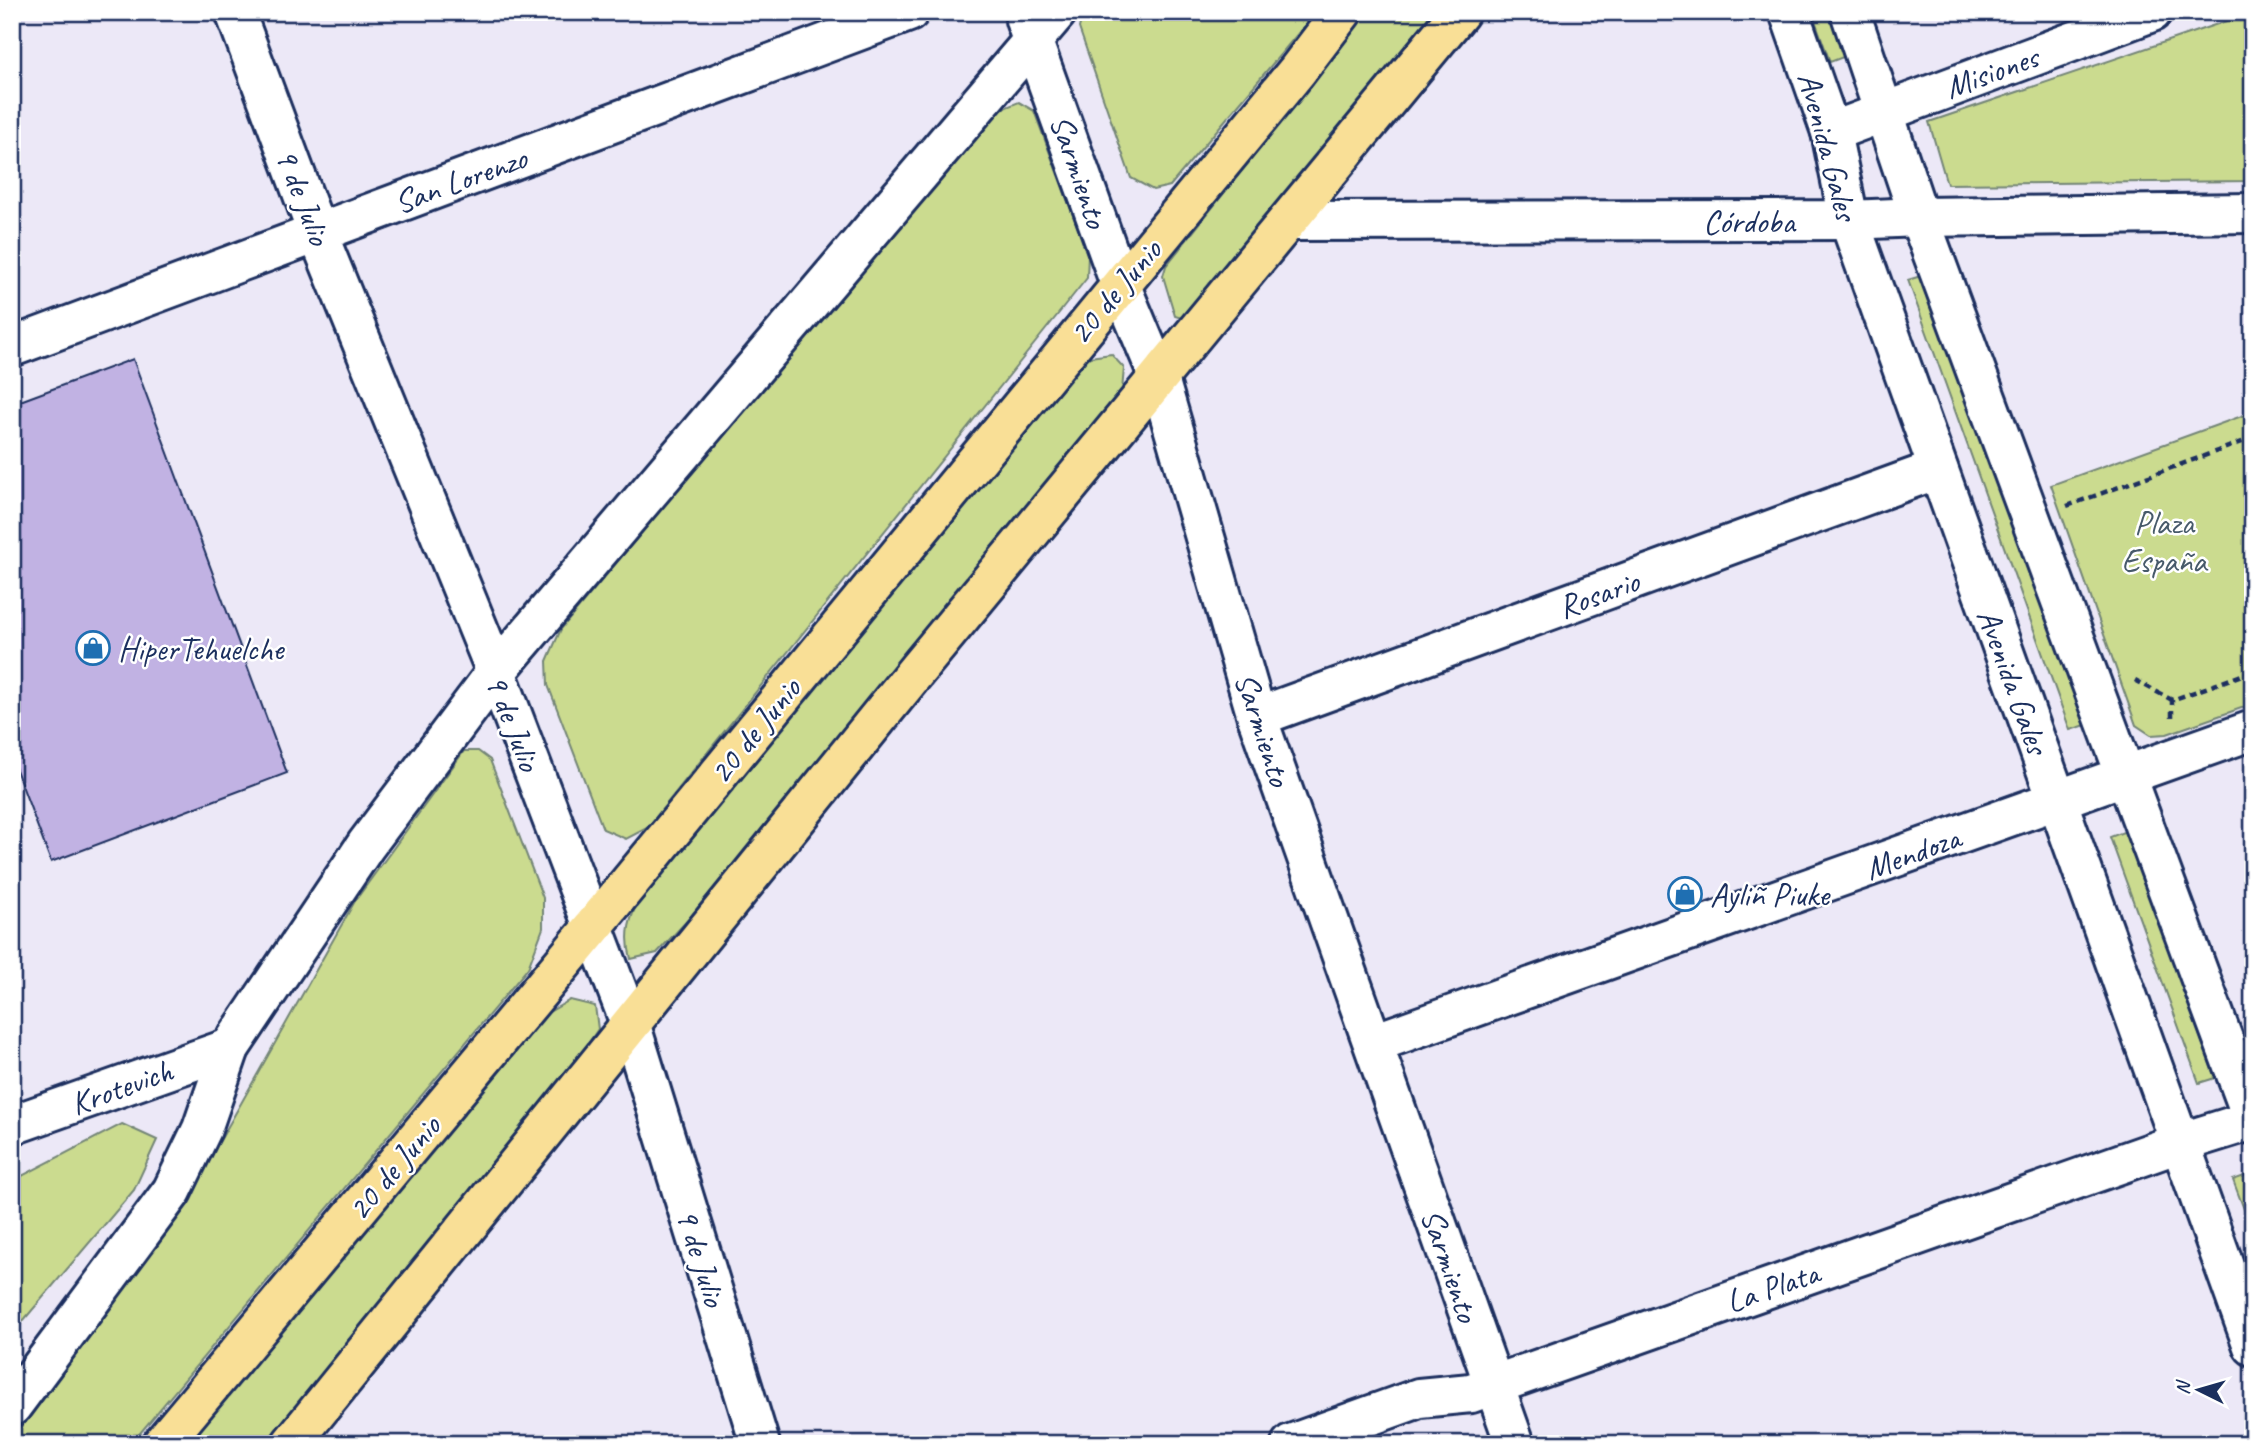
<svg xmlns="http://www.w3.org/2000/svg" width="2265" height="1456" viewBox="0 0 2265 1456" font-family="Caveat,sans-serif">
  <rect width="100%" height="100%" fill="#ece8f7"/>
  <filter id="ink" filterUnits="userSpaceOnUse"><feTurbulence type="fractalNoise" baseFrequency=".0143" numOctaves="2"/><feDisplacementMap in="SourceGraphic" scale="14" xChannelSelector="R" yChannelSelector="G"/><feConvolveMatrix kernelMatrix="1 2 1 2 8 2 1 2 1" color-interpolation-filters="sRGB"/></filter>
  <g filter="url(#ink)">
    <g fill="#cbdb8f" stroke="#738576" stroke-width="2">
      <path d="M1083 12H1316L1170 186 1153 190 1131 178 1079 28Z"/>
      <path d="M1368 12H1436L1185 319 1175 316 1163 276 1166 266Z"/>
      <path d="M1812 12H1830L1846 56 1830 62Z"/>
      <path d="M2253 12V181L1947 184 1929 122Z"/>
      <path d="M1019 102 1034 111 1088 255 1087 278 647 828 626 839 603 829 548 685 547 661 561 629 994 112Z"/>
      <path d="M1924 275 2086 725 2070 730 1908 280Z"/>
      <path d="M1111 354 1124 368 1122 391 1113 415 695 912 657 953 631 959C624 933 630 918 641 894L1074 368 1090 357Z"/>
      <path d="M2253 412V704L2167 734 2151 735 2136 725 2051 485Z"/>
      <path d="M464 751H478L490 760 543 898V928L528 968 131 1444H12V1438L186 1201 355 901Z"/>
      <path d="M2126 831 2215 1078 2199 1083 2110 837Z"/>
      <path d="M570 1000 595 1006 598 1029 556 1091 271 1444H181L544 1015Z"/>
      <path d="M122 1124 157 1140 134 1190 12 1334V1181Z"/>
      <path d="M2250 1174 2253 1183V1233L2233 1180Z"/>
    </g>
    <path fill="#c1b2e3" stroke="#1b2f5e" stroke-width="2" d="M133 359 287 773 51 862 12 759V404Z"/>
    <g fill="none" stroke-linecap="round" stroke-linejoin="round">
      <g stroke="#1b2f5e" stroke-width="44">
        <g id="street">
          <path d="M1025 20 1120 284 1158 375 1257 717 1515 1444"/>
          <path d="M1831 132 2152 12"/>
          <path d="M1288 221 1849 220 1919 217 2253 213"/>
          <path d="M12 347 909 12"/>
          <path d="M1257 717 1938 469"/>
          <path d="M631 1026 760 1444"/>
          <path d="M1374 1043 2253 730"/>
          <path d="M12 1125 230 1048"/>
          <path d="M12 1406 172 1191 202 1129 230 1048 366 845 496 672 1057 12"/>
          <path d="M1291 1444 1419 1398 1471 1393 2179 1143 2253 1120"/>
        </g>
      </g>
      <g stroke="#1b2f5e" stroke-width="44">
        <g id="secondary">
          <path d="M235 12 317 232 496 672 631 1026"/>
          <path d="M1789 12 1831 132 1849 220 2253 1346"/>
          <path d="M1850 12 1919 217 2253 1120"/>
        </g>
      </g>
      <g stroke="#1b2f5e" stroke-width="44">
        <g id="primary">
          <path d="M162 1444 592 928 1297 71 1342 12"/>
          <path d="M291 1444 916 671 1460 12"/>
        </g>
      </g>
      <g stroke="#1b2f5e" stroke-width="4.5" stroke-dasharray="7 5" stroke-linecap="butt">
        <path d="M2067 506 2253 438"/>
        <path d="M2135 680 2172 700 2253 671"/>
        <path d="M2172 717V700"/>
      </g>
      <use href="#street" stroke="#fff" stroke-width="38"/>
      <use href="#secondary" stroke="#fff" stroke-width="38"/>
      <use href="#primary" stroke="#f9df96" stroke-width="38"/>
    </g>
  </g>
  <defs>
    <g id="shop-ring" transform="scale(1.75)"><circle r="9.5" fill="#fff" stroke="#1f6fb2" stroke-width="1.5"/><path d="M-5-2.5h2.3a2.7 3.5 0 0 1 5.4 0H5L5.5 6h-11ZM-1.5-2.5h3a1.5 2.3 0 0 0-3 0Z" fill="#1f6fb2"/></g>
  </defs>
  <g fill-rule="evenodd">
    <use href="#shop-ring" x="93" y="648"/>
    <use href="#shop-ring" x="1685" y="894"/>
  </g>
  <g text-anchor="middle" stroke-width="5" stroke-linejoin="round" paint-order="stroke">
    <g font-size="33" fill="#1b2f5e" stroke="#fff">
      <text transform="translate(1991 71) rotate(-20)" y="12">Misiones</text>
      <text transform="translate(1829 146) rotate(75)" y="12">Avenida Gales</text>
      <text transform="translate(1080 171) rotate(71)" y="12">Sarmiento</text>
      <text transform="translate(460 179) rotate(-20)" y="12">San Lorenzo</text>
      <text transform="translate(304 196) rotate(69)" y="12">9 de Julio</text>
      <text x="1749" y="233">Córdoba</text>
      <text transform="translate(1114 291) rotate(-50)" y="12">20 de Junio</text>
      <text transform="translate(1598 593) rotate(-20)" y="12">Rosario</text>
      <text transform="translate(2014 681) rotate(70)" y="12">Avenida Gales</text>
      <text transform="translate(514 722) rotate(69)" y="12">9 de Julio</text>
      <text transform="translate(1264 729) rotate(72)" y="12">Sarmiento</text>
      <text transform="translate(754 730) rotate(-51)" y="12">20 de Junio</text>
      <text transform="translate(1912 852) rotate(-20)" y="12">Mendoza</text>
      <text transform="translate(121 1086) rotate(-20)" y="12">Krotevich</text>
      <text transform="translate(393 1167) rotate(-50)" y="12">20 de Junio</text>
      <text transform="translate(702 1257) rotate(73)" y="12">9 de Julio</text>
      <text transform="translate(1451 1265) rotate(71)" y="12">Sarmiento</text>
      <text transform="translate(1772 1286) rotate(-19)" y="12">La Plata</text>
    </g>
    <g font-size="33" fill="#475a6a" stroke="#fff">
      <text x="2164" y="534">Plaza<tspan x="2164" dy="38">España</tspan></text>
    </g>
    <g font-size="33" fill="#1b2f5e" stroke="#fff" text-anchor="start">
      <text x="118" y="660">HiperTehuelche</text>
      <text x="1710" y="906">Ayliñ Piuke</text>
    </g>
  </g>
  <rect width="2265" height="1456" fill="none" stroke="#fff" stroke-width="42"/>
  <rect x="21" y="21" width="2223" height="1414" fill="none" stroke="#1b2f5e" stroke-width="2.5" filter="url(#ink)"/>
  <g transform="translate(2199 1390) rotate(275)" stroke="#ffffff" stroke-width="5" paint-order="stroke">
  <path d="M0-5L12 26L0 18L-12 26Z" fill="#1b2f5e"/>
  <text y="-10" font-size="19" font-weight="bold" text-anchor="middle" fill="#1b2f5e">N</text>
  </g>
</svg>
